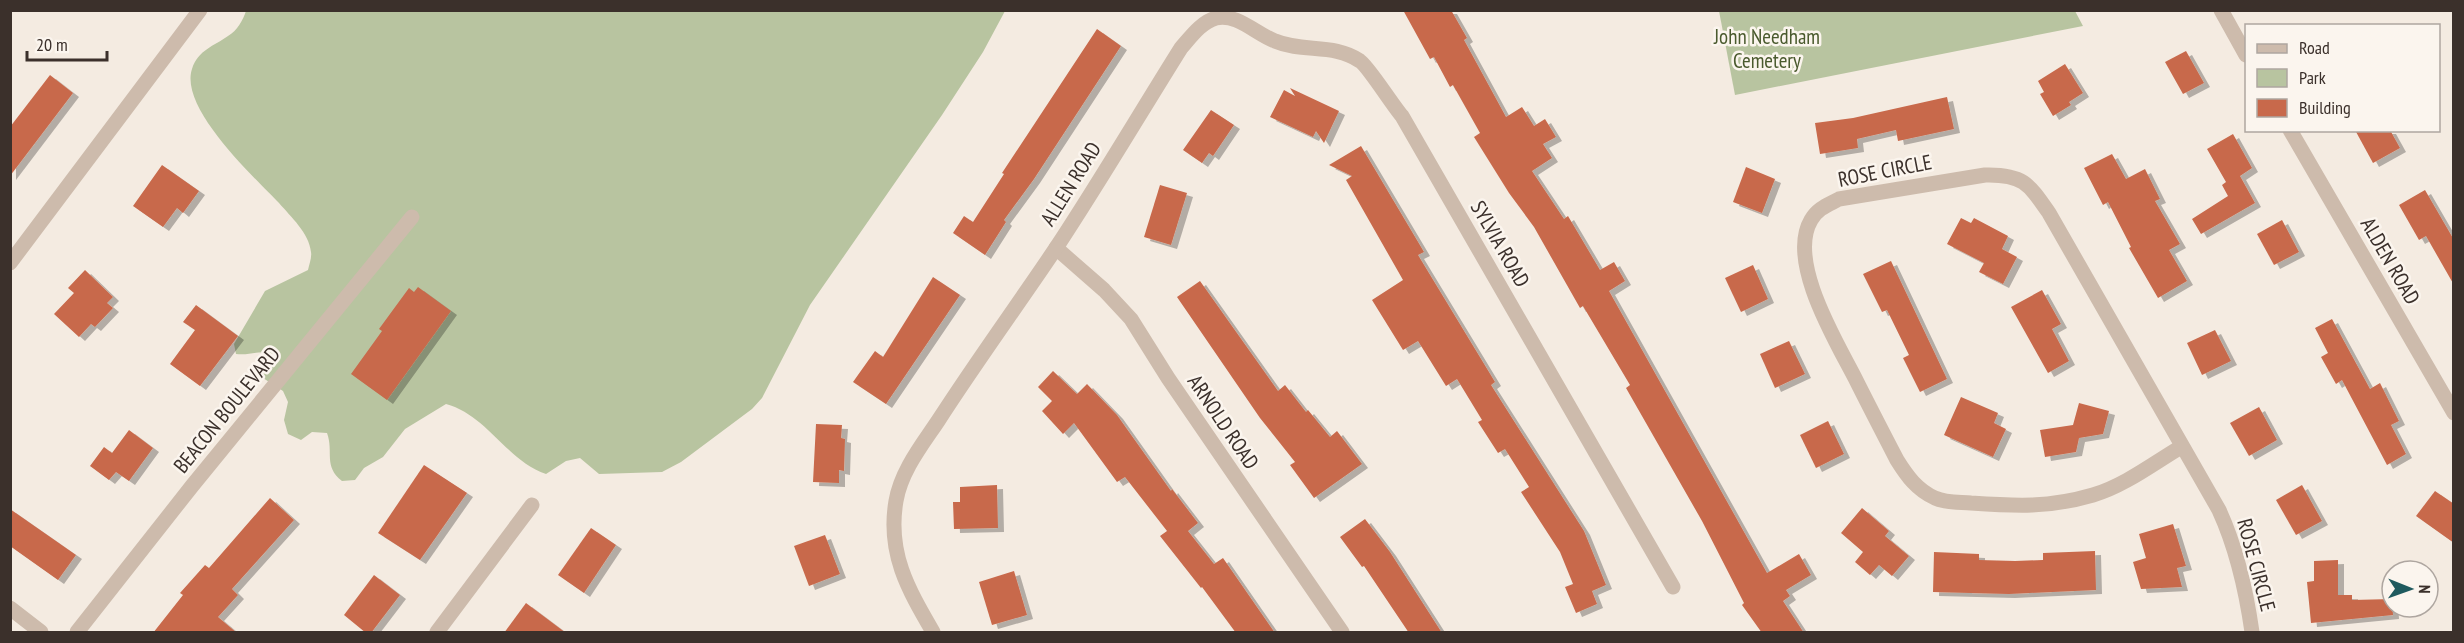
<svg xmlns="http://www.w3.org/2000/svg" width="2464" height="643" viewBox="0 0 2464 643" font-family="'PT Sans Narrow',sans-serif">
  <defs>
    <filter id="shadow"><feDropShadow dx="6" dy="4" stdDeviation="0" flood-color="#0004"/></filter>
  </defs>
  <rect width="100%" height="100%" fill="#f4ebe1"/>
  <g fill="#b8c4a0">
    <path d="M246 11H1005L983 52 942 115 810 305 762 398 752 409 681 462 662 472 599 474 580 458 566 461 546 474C507 461 487 415 446 404L405 429 383 457 364 468 355 480 342 481C323 466 334 452 327 433L312 432 301 440 288 434 284 420 288 402 283 391 263 378 261 372 277 361 274 354C259 349 251 356 236 354L234 344 265 291 308 270C309 265 312 258 311 252 309 233 291 217 279 203 254 177 179 108 192 69 198 50 214 46 228 36 237 31 243 20 246 11Z"/>
    <path d="M2075 11 2083 26 1735 95 1719 11Z"/>
  </g>
  <g fill="#c8694b" filter="url(#shadow)">
    <path d="M1403 10H1451L1467 38 1464 40 1506 117 1522 107 1534 126 1545 119 1556 137 1543 144 1552 158 1532 171 1564 219 1568 216 1600 270 1614 262 1625 281 1609 291 1767 573 1799 554 1811 575 1786 590 1790 596 1783 601 1804 633H1762L1742 605 1744 603 1702 521 1626 388 1630 385 1583 306 1580 308 1534 227 1509 193 1474 137 1480 133 1453 85 1450 87 1434 57 1430 59Z"/>
    <path d="M1097 29 1121 46 1034 179 1004 220 1006 222 985 255 953 233 964 216 973 222 1004 174 1002 173Z"/>
    <path d="M2186 51 2204 83 2183 94 2165 62Z"/>
    <path d="M2065 64 2083 93 2069 102 2071 105 2053 116 2040 94 2044 92 2038 81Z"/>
    <path d="M50 75 73 93 10 176V127Z"/>
    <path d="M1290 88 1339 111 1324 143 1316 131 1313 137 1270 117 1284 90 1295 96Z"/>
    <path d="M1947 97 1954 129 1898 141 1896 130 1857 139 1858 148 1820 154 1815 123 1853 118Z"/>
    <path d="M1211 110 1234 125 1213 156 1209 153 1202 163 1183 150Z"/>
    <path d="M2355 130H2390L2400 148 2373 163Z"/>
    <path d="M2233 134 2252 168 2240 176 2255 203 2201 234 2192 219 2228 196 2222 185 2226 182 2207 149Z"/>
    <path d="M1361 146 1424 252 1418 255 1495 382 1491 385 1584 531 1606 585 1592 591 1597 604 1576 613 1565 587 1573 584 1560 552 1521 492 1529 487 1505 449 1498 453 1478 422 1482 420 1457 379 1446 386 1418 341 1403 350 1372 300 1403 280 1346 180 1352 176 1329 165Z"/>
    <path d="M2112 154 2126 179 2145 169 2160 199 2155 201 2180 244 2169 250 2187 281 2158 298 2129 248 2131 247 2108 202 2103 205 2084 168Z"/>
    <path d="M162 165 199 191 183 213 177 208 163 227 133 206Z"/>
    <path d="M1746 167 1775 179 1762 213 1733 202Z"/>
    <path d="M1160 185 1187 193 1171 245 1144 237Z"/>
    <path d="M2425 190 2454 240V285L2426 236 2419 240 2399 205Z"/>
    <path d="M1961 218 1971 223 1974 218 2008 236 2002 249 2017 257 2003 284 1979 272 1984 263 1947 244Z"/>
    <path d="M2282 220 2299 252 2274 265 2257 234Z"/>
    <path d="M1891 261 1947 379 1920 392 1903 358 1909 355 1887 310 1882 312 1863 274Z"/>
    <path d="M1753 265 1768 299 1741 312 1725 278Z"/>
    <path d="M85 270 113 297 107 303 113 308 95 327 91 324 79 337 54 314 74 293 68 288Z"/>
    <path d="M933 277 960 295 886 404 853 382 875 351 883 357Z"/>
    <path d="M1200 281 1278 391 1285 385 1306 412 1308 410 1330 437 1337 431 1362 464 1314 498 1290 465 1295 462 1260 418 1177 297Z"/>
    <path d="M418 287 451 311 387 400 351 374 382 331 379 329 409 288 414 292Z"/>
    <path d="M2042 290 2061 324 2052 329 2069 361 2048 373 2011 307Z"/>
    <path d="M196 305 238 336 200 386 170 364 195 330 183 322Z"/>
    <path d="M2332 319 2370 389 2380 383 2399 421 2391 425 2406 454 2387 465 2342 380 2336 384 2321 357 2328 353 2315 328Z"/>
    <path d="M2215 330 2231 361 2202 375 2187 343Z"/>
    <path d="M1789 341 1805 374 1775 388 1760 354Z"/>
    <path d="M1053 371 1077 394 1087 384 1117 415 1171 491 1172 489 1198 523 1188 531 1214 564 1223 558 1275 633H1236L1202 587 1201 588 1160 536 1167 531 1125 477 1117 482 1074 423 1063 434 1042 411 1052 401 1038 387Z"/>
    <path d="M1961 397 1998 413 1994 423 2006 429 1993 457 1944 435Z"/>
    <path d="M2079 403 2109 411 2103 434 2079 438 2076 452 2045 457 2040 430 2073 425Z"/>
    <path d="M2259 407 2277 440 2249 456 2230 423Z"/>
    <path d="M1828 421 1844 454 1816 468 1800 435Z"/>
    <path d="M816 424 842 425 841 438 845 439 844 471 839 470V483L813 482Z"/>
    <path d="M129 430 153 448 129 481 116 472 109 480 90 466 104 447 112 453Z"/>
    <path d="M424 465 467 493 420 560 378 533Z"/>
    <path d="M997 485 998 528 954 529 953 502H960V487Z"/>
    <path d="M2302 485 2322 521 2296 535 2276 500Z"/>
    <path d="M2435 491 2454 504V543L2416 516Z"/>
    <path d="M270 498 294 520 232 589 238 595 218 617 237 633H153L183 595 180 593 205 565 209 568Z"/>
    <path d="M1862 508 1889 531 1885 536 1909 556 1892 576 1879 565 1870 575 1855 562 1863 552 1841 533Z"/>
    <path d="M10 509 76 555 58 580 10 546Z"/>
    <path d="M1365 519 1390 552 1442 633H1409L1364 566 1362 567 1340 537Z"/>
    <path d="M2173 524 2186 566 2177 568 2182 587 2141 589 2133 562 2146 558 2139 534Z"/>
    <path d="M591 528 616 545 584 593 558 575Z"/>
    <path d="M825 535 840 574 809 586 794 546Z"/>
    <path d="M2095 551 2096 590 2009 594 1933 592 1934 552 1979 554V560L2015 561 2043 560V553Z"/>
    <path d="M2338 560V595H2352V600L2392 599 2393 615 2311 623 2307 582 2314 581V561Z"/>
    <path d="M1014 571 1027 615 992 625 979 582Z"/>
    <path d="M374 575 400 595 371 633H366L344 615Z"/>
    <path d="M526 603 566 633H504Z"/>
  </g>
  <g fill="none" stroke-linecap="round" stroke-linejoin="round">
    <g stroke="#cdbbac" stroke-width="15">
      <path d="M2221 10 2246 55"/>
      <path d="M2290 130 2454 413"/>
      <path d="M1056 248 1104 290 1131 319 1168 378 1342 632"/>
      <path d="M10 263 200 10"/>
      <path d="M2181 447C2154 463 2124 486 2093 495 2049 508 2015 506 1971 503 1960 502 1945 503 1935 498 1917 490 1907 476 1897 460 1883 433 1869 406 1855 378 1836 341 1787 261 1811 220 1818 208 1828 205 1839 199L1985 175C2023 174 2029 184 2049 213L2219 510C2237 549 2246 590 2252 632"/>
      <path d="M10 608 41 632"/>
      <path d="M77 632 192 486 412 217"/>
      <path d="M437 632 532 505"/>
      <path d="M933 632C908 589 887 553 896 501 901 471 922 445 938 421 976 362 1017 306 1056 248 1099 183 1139 115 1181 48 1190 38 1201 22 1216 18 1237 13 1256 34 1275 41 1303 53 1334 43 1360 61 1368 66 1393 106 1402 116L1673 587"/>
    </g>
  </g>
  <g text-anchor="middle" stroke-width="5" stroke-linejoin="round" paint-order="stroke">
    <g font-size="21" fill="#4a5a2e" stroke="#fbf5ee">
      <text x="1767" y="44">John Needham<tspan x="1767" dy="24">Cemetery</tspan></text>
    </g>
    <g font-size="21" fill="#3b302b" stroke="#fbf5ee">
      <text transform="translate(1885 171) rotate(-11)" y="7">ROSE CIRCLE</text>
      <text transform="translate(1071 184) rotate(-58)" y="7">ALLEN ROAD</text>
      <text transform="translate(1500 244) rotate(60)" y="7">SYLVIA ROAD</text>
      <text transform="translate(2390 261) rotate(60)" y="7">ALDEN ROAD</text>
      <text transform="translate(227 410) rotate(-51)" y="7">BEACON BOULEVARD</text>
      <text transform="translate(1223 422) rotate(56)" y="7">ARNOLD ROAD</text>
      <text transform="translate(2256 565) rotate(75)" y="7">ROSE CIRCLE</text>
    </g>
  </g>
  <rect width="2464" height="643" fill="none" stroke="#3b302b" stroke-width="24"/>
  <rect x="2245" y="24" width="195" height="108" fill="#fbf5ee" stroke="#aea6a0" stroke-width="1.5"/>
  <rect x="2257" y="44" width="30" height="9" fill="#cdbbac" stroke="#aea6a0" stroke-width="1.5"/>
  <text x="2299" y="54" font-size="18" fill="#3b302b">Road</text>
  <rect x="2257" y="69" width="30" height="18" fill="#b8c4a0" stroke="#aea6a0" stroke-width="1.5"/>
  <text x="2299" y="84" font-size="18" fill="#3b302b">Park</text>
  <rect x="2257" y="99" width="30" height="18" fill="#c8694b" stroke="#aea6a0" stroke-width="1.5"/>
  <text x="2299" y="114" font-size="18" fill="#3b302b">Building</text>
  <g transform="translate(2410 589) rotate(91)"><circle r="28" fill="#fbf5ee" stroke="#aea6a0" stroke-width="1.5"/>
  <path d="M0-4.5L10 22L0 15L-10 22Z" fill="#1f5a5e"/>
  <text y="-9" font-size="16" font-weight="bold" text-anchor="middle" fill="#3b302b">N</text>
  </g>
  <path d="M27 51v9h80v-9" fill="none" stroke="#3b302b" stroke-width="3"/>
  <text x="36" y="51" font-size="18" fill="#3b302b" stroke="#fbf5ee" stroke-width="4.5" paint-order="stroke">20 m</text>
</svg>
